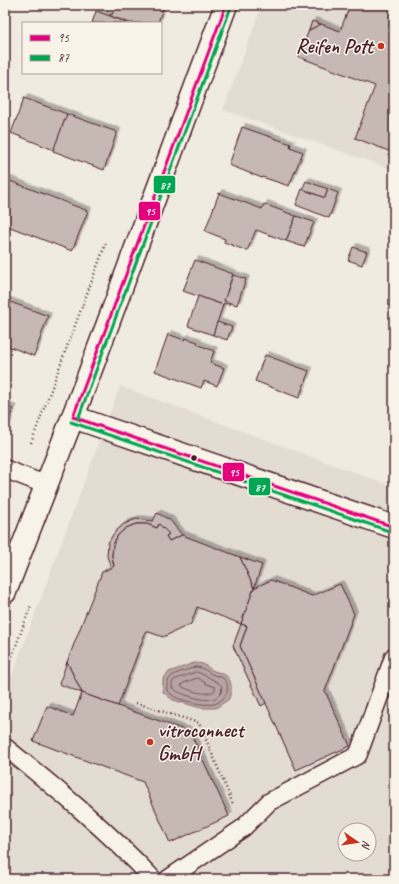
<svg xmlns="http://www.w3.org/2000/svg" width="399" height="884" viewBox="0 0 399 884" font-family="Caveat,sans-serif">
  <defs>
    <filter id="shadow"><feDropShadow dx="3.5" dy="-3.5" stdDeviation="0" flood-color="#0004"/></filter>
  </defs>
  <rect width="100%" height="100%" fill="#f0ebe0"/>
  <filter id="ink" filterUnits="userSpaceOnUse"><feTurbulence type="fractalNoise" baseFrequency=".025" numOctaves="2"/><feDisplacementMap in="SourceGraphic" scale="8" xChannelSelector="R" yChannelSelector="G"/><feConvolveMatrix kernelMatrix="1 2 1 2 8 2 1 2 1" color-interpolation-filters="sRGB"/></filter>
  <g filter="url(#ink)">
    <g fill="#e3dcd2" fill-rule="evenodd">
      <path d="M262 5H394V170L223 110Z"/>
      <path d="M120 386 394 487V879H5V694ZM345 830H369V854H345Z"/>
    </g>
    <path fill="#b7a4a2" stroke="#8b6f72" d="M194 663C207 663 204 666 214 671 217 672 220 672 223 674 233 678 232 690 229 699L216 708H201L173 700 163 692V679L169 672Z"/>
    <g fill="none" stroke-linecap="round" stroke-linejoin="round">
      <g stroke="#76545b" stroke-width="1">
        <path d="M195 667C205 667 206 672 214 675 217 676 220 676 223 678 233 687 225 701 214 704 205 706 183 701 175 697 172 695 170 693 167 691 165 672 181 673 195 667Z"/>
        <path d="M196 672C200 672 220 683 222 686L221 693C219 695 216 698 213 699 204 702 179 694 172 688V683L174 680Z"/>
        <path d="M198 678 207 684 215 687V690C207 697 190 691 181 686L182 684Z"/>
      </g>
    </g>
    <g fill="#c6b8b3" stroke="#4a1f2b" filter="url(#shadow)">
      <path d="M116 5H164L158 23H130L110 16V14L112 15Z"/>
      <path d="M350 5H394V153L355 138 375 86 299 57 309 30 321 24 340 31Z"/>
      <path d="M96 11 110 16 128 23H92Z"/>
      <path d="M312 21 321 24 309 30Z"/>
      <path d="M24 98 67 114 54 150 11 133Z"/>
      <path d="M67 114 117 132 104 170 53 151Z"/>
      <path d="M242 127 291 144 290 147 303 152 289 186 262 177V178L229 165Z"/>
      <path d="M5 179 88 211 72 251 5 225Z"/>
      <path d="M306 181 328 189 325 198 302 189Z"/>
      <path d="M302 189 325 198 328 189 338 193 329 218 296 205Z"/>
      <path d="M219 193 262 209 264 204 296 216 286 241 256 230 247 251 224 242 225 239 205 231Z"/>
      <path d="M296 216 314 222 304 247 286 241Z"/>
      <path d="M353 247 367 252 362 265 348 260Z"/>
      <path d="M195 260 233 274 227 292 233 294 229 305 224 303 223 305 183 291Z"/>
      <path d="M233 275 246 279 237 305 224 301Z"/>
      <path d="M198 296 223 305 213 335 188 326Z"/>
      <path d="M5 300 48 316 34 356 5 345Z"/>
      <path d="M217 322 232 327 227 340 213 335Z"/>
      <path d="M168 334 184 340 185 338 198 342 197 344 214 351 210 363 224 368 217 386 204 381 201 388 155 371Z"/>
      <path d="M265 355 309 371 299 398 255 381Z"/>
      <path d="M5 406 13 409 5 432Z"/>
      <path d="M157 513 170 520 182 535 169 541 166 536 169 534 159 524 157 528 147 524H136L126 528 118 535 113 545 112 556 114 566 111 568 107 556 108 543 114 533 124 524 136 519 153 521Z"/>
      <path d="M136 524H147L157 528 159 524 169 534 166 536 169 541 182 535 240 557 254 588 241 624 197 607 191 624 163 637 146 631 118 706 82 693 67 662 102 572 114 566 112 556 113 545 118 535 126 528Z"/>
      <path d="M240 557 262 565 254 588Z"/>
      <path d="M271 580 312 596 340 584 354 614 325 691 350 746 296 770 240 646 247 626 241 624 254 588Z"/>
      <path d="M241 624 247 626 240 646 266 703 261 706 233 646Z"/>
      <path d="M67 662 82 693 59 684Z"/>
      <path d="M82 693 190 732 229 816 170 843 143 782 33 741 47 706 73 716Z"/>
    </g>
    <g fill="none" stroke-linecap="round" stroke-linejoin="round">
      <g stroke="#4a1f2b" stroke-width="20">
        <g id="lane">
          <path d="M5 469 46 485"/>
          <path d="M5 747C56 788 108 831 153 879"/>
          <path d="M168 879 243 828 269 802 358 755 394 656"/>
        </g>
      </g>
      <g stroke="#4a1f2b" stroke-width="25">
        <path id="street" d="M73 417 394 527"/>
      </g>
      <g stroke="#4a1f2b" stroke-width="25">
        <path id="secondary" d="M5 592 87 380 226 5"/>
      </g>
      <g stroke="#4a1f2b" stroke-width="2.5" stroke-dasharray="1 3" stroke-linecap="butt">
        <path d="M31 443 106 243"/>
        <path d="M5 675 31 605"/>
        <path d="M136 703 199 723 233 804"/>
      </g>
      <use href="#lane" stroke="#f7f3e8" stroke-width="17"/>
      <use href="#street" stroke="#f7f3e8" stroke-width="22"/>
      <use href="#secondary" stroke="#f7f3e8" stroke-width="22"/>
      <g stroke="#f7f3e8" stroke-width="6">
        <g id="bus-1">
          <path d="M73 417 226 5"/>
          <path d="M73 417 394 527"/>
        </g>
      </g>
      <g stroke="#f7f3e8" stroke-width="6">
        <g id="bus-2">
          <path d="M78 419 231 7"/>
          <path d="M71 422 392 532"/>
        </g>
      </g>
      <use href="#bus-1" stroke="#e5007d" stroke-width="3"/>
      <use href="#bus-2" stroke="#00a651" stroke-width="3"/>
    </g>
  </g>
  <g fill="#c8321e" stroke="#f7f3e8" stroke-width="1.5">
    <circle cx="381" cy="46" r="4"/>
    <circle cx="150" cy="742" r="4"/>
  </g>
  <circle fill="#4a1f2b" stroke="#f7f3e8" stroke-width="1.5" cx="194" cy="458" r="3.5"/>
  <g text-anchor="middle" stroke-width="3" stroke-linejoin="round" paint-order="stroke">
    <g font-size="20" font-weight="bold" fill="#4a1f2b" stroke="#f7f3e8" text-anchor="end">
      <text x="373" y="53">Reifen Pott</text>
      <text x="158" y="737" text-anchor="start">vitroconnect<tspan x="158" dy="23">GmbH</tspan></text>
    </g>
  </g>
  <g stroke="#f7f3e8" stroke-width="1.5">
    <rect x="153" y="175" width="23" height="19" rx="4" fill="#00a651"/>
    <rect x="138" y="201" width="23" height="20" rx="4" fill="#e5007d"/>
    <rect x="222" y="462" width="23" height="20" rx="4" fill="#e5007d"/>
    <rect x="248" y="477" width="23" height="19" rx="4" fill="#00a651"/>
  </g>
  <g font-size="11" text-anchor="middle" font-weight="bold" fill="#fff">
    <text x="165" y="189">87</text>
    <text x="150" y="215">95</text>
    <text x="234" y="476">95</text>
    <text x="260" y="491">87</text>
  </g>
  <rect width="399" height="884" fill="none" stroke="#f7f3e8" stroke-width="20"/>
  <rect x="10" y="10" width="379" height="864" fill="none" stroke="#4a1f2b" stroke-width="1.5" filter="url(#ink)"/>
  <rect x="22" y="22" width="140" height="52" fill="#f7f3e8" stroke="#b29e9c"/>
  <rect x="30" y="35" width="20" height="6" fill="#e5007d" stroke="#b29e9c"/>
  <text x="58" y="42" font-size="12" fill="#4a1f2b">95</text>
  <rect x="30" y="55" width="20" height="6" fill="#00a651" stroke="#b29e9c"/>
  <text x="58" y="62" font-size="12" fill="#4a1f2b">87</text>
  <g transform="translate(357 842) rotate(103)"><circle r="19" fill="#f7f3e8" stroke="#b29e9c"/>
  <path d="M0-3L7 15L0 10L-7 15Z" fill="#c8321e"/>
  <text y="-6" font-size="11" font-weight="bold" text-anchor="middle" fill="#4a1f2b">N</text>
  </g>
</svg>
